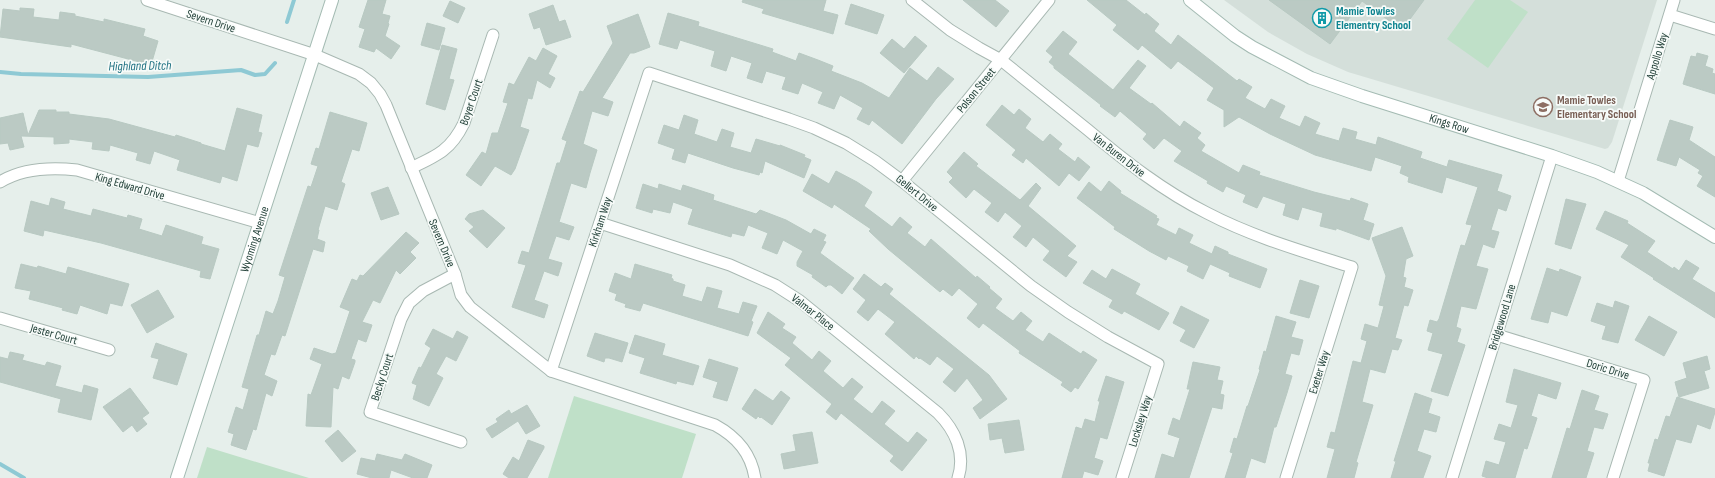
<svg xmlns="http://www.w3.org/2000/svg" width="1715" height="478" viewBox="0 0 1715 478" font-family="'Sofia Sans Condensed',sans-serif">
  <rect width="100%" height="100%" fill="#e6efeb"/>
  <path fill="#d4dfda" d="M1224 0H1657L1612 142 1608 148 1605 149 1348 72 1307 54 1268 32Z"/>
  <g fill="#bfe0c8">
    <path d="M1475 0H1510L1528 12 1488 68 1447 39Z"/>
    <path d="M574 396 696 434 682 478H548Z"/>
    <path d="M207 447 309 478H197Z"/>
  </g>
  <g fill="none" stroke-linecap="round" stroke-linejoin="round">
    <g stroke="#8ec9d4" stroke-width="4">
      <path d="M287 22 294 0"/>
      <path d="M0 72 21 74 148 77 241 70 255 75 265 74 275 63"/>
      <path d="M0 464 24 478"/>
    </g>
  </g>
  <g fill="#bbcac4" stroke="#b8c9c2">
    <path d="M368 0H386L382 14 390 16 388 23 389 24 385 36 400 46 391 59 376 48 374 52 359 47 365 29 359 27Z"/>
    <path d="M743 0H826L823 11 838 15 833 34 762 13 764 9 742 2Z"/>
    <path d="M963 0H995L1009 11 996 27Z"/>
    <path d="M1087 0H1126L1145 15 1146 13 1159 24 1154 31 1171 45 1178 35 1237 81 1239 79 1252 87 1245 98 1265 109 1271 99 1285 106 1279 118 1300 127 1305 116 1320 123 1315 134 1339 141 1343 128 1357 132 1355 139 1376 145 1378 137 1422 152 1420 158 1447 167 1449 160 1502 175 1497 191 1511 196 1506 211 1498 208 1491 230 1499 232 1494 248 1483 244 1476 266 1488 269 1476 309 1461 306 1456 327 1461 329 1457 342 1465 345 1448 396 1431 391 1443 354 1428 350 1433 333 1427 331 1430 320 1437 322 1439 319 1461 245 1465 246 1472 225 1466 224 1478 187 1446 177 1442 193 1408 182 1409 177 1400 173 1402 166 1375 157 1371 171 1315 155 1270 134 1239 117 1224 127V110L1207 100 1214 88 1178 61 1171 69 1142 45 1138 50 1113 30 1117 25Z"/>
    <path d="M1269 0H1424L1402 30 1362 1 1330 44Z"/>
    <path d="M450 1 465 8 458 23 443 16Z"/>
    <path d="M851 4 884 15 877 34 845 24Z"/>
    <path d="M553 5 559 22 565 20 571 37 546 45 540 27 534 29 529 14Z"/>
    <path d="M20 8 34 9 33 17 59 20 60 12 75 14V16L104 22V19L145 29 143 36 158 41 151 65 71 44V47L0 37 3 9 20 11Z"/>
    <path d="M668 13 699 22 698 26 773 49 772 52 796 61 799 53 818 60 833 66 831 71 862 83 889 98 910 68 927 81 938 67 954 79 936 99 902 144 872 120 869 125 857 119 863 108 840 95 834 109 818 103 823 92 802 83 798 94 782 89 786 77 766 71 762 83 747 78 752 63 731 56 726 71 711 66 715 51 680 40 677 49 659 44Z"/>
    <path d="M638 14 650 47 634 53H630L614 79 602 98 613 102 608 116 592 111 583 144 597 150 590 173 586 188 571 183 559 222 574 227 569 240 556 236 548 259 562 263 558 276 544 271 534 300 548 305 544 318 512 307 526 265 518 263 522 251 529 253 557 163H560L567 141 562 139 580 91 583 92 613 43 607 26Z"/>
    <path d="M427 23 445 28 439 50 421 45Z"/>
    <path d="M1063 31 1077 42 1068 54 1113 90 1138 60 1146 66 1129 88 1151 104 1152 103 1180 127 1184 121 1201 133 1197 138 1205 145 1201 151 1239 173 1243 165 1260 172 1259 175 1314 192 1350 201 1351 198 1368 204 1363 220 1374 224 1369 240 1336 228V230L1320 226 1323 213 1302 207 1298 220 1283 215 1286 204 1263 196 1257 208 1243 202 1246 195 1226 186 1223 192 1207 183 1208 181 1174 161 1182 151 1164 138 1154 149 1143 139 1147 134 1120 111 1115 117 1100 106 1101 105 1054 68V66L1049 62 1053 57 1046 51Z"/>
    <path d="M915 36 927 46 904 73 880 53 892 39 904 49Z"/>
    <path d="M442 45 457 49 449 79 454 80 445 110 426 104Z"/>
    <path d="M543 48 557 56 548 74 555 78 550 88 537 80 532 99 528 98 520 127 529 130 515 169 511 175 495 166 481 186 466 175 482 152 486 154 492 133H498L508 103 503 102 509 83 514 85 529 57 536 61Z"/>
    <path d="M1697 53 1708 56 1705 66 1713 69 1712 73 1715 74V94L1683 84 1691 56 1696 57Z"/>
    <path d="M1002 105 1014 115 1019 109 1031 119 1025 128 1043 142 1050 134 1062 144 1058 149 1075 162 1078 157 1090 167 1079 181 1069 173 1059 186 1026 158 1023 163 1012 155 1016 150 986 125Z"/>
    <path d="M237 108 262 115 258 132 262 133 258 147 247 144 237 181 222 176 220 183 177 170 180 160 154 151 150 164 136 160 138 153 110 145 109 151 92 149 93 142 69 139V143L54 144V137L21 136 24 147 10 150 8 143 0 144V118L23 113 28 135 39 110H56V112H69V114L109 119 175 137 176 135 201 143V144L225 151Z"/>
    <path d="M330 112 367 123 359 151 352 149 341 182 345 184 337 210 325 206 318 230H319L317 239 325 242 323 252 313 249 285 336 282 335 275 355 271 354 264 375 277 381 272 396 266 393 256 430 253 429 246 450 231 445 234 434 228 432 236 407 243 410 249 389 242 387 257 335H259L266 311 273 314 278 301 285 277 279 275 308 186 311 187 318 166 311 164 316 148 319 149Z"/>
    <path d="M684 115 698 120 694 134 717 142 722 129 734 133 730 147 751 153 756 139 780 146V145L805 155 804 157 811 160 804 178 765 161 762 173 760 172 759 175 733 168 688 153 685 163 672 159 675 149 658 143 664 125 679 130Z"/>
    <path d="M1670 120 1693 127 1689 140 1715 157V197L1697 186 1703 176 1698 173 1700 170 1679 157 1676 166 1657 160Z"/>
    <path d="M964 152 978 164 976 166 1020 200 1036 183 1041 188 1028 206 1076 246 1067 256 1077 262 1066 277 1043 260 1050 251 1033 237 1026 247 1013 237 1022 226 1005 212 998 222 985 212 992 203 974 189 966 198 949 182 953 178 947 172Z"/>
    <path d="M836 171 857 182 872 192 864 206 892 227 900 217 912 227 907 233 925 247 931 239 976 278 977 276 990 287 989 288 1002 299 995 308 1013 321 1021 312 1032 321 1025 330 1043 342 1049 333 1081 354 1083 351 1097 360 1078 389 1075 387 1071 392 1061 385 1063 382 1019 353 1020 351 983 323 979 328 967 318 978 304 959 288 952 296 943 289 940 292 888 249 869 231 871 229 834 204 832 208 803 191 812 174 829 184Z"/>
    <path d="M1109 181 1121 191 1120 193 1157 216 1156 218 1159 219 1156 225 1176 235 1179 228 1193 235 1189 243 1212 254 1215 246 1228 252V254L1267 269 1260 288 1229 276 1230 273 1210 264 1203 279 1187 271 1189 266 1168 256 1166 260 1149 251 1114 229 1115 227 1077 198 1089 182 1101 192Z"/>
    <path d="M643 184 658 189 659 184 681 191 683 185 714 195 713 200 756 214 760 210 786 220 811 234 814 229 826 235 823 241 826 242 820 253 854 278 842 294 831 285H828L826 287 812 277 813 275 797 266V262L803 251 783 240 777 254 762 248 768 233 748 225 744 236 732 233 731 237 688 224 693 209 673 202 670 213 653 209 652 213 636 208Z"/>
    <path d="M388 187 399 214 381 220 371 193Z"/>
    <path d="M51 198 65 202 63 209 91 216 93 209 127 218 128 215 142 219 139 229 162 236 166 225 203 237 201 244 219 249 210 279 200 277 201 271 101 243 44 230 43 236 24 231 31 201 49 206Z"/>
    <path d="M1566 199 1586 204 1571 249 1555 244Z"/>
    <path d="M483 210 505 228 487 248 469 231 474 227 465 219 469 214Z"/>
    <path d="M1605 211 1628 221 1627 223 1655 241 1647 252 1673 269 1674 267 1679 271 1686 260 1699 268 1692 279 1715 293V318L1653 279 1654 278 1621 257 1629 245 1596 229Z"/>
    <path d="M1402 227 1413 256 1406 259 1403 277 1406 278 1404 287 1413 290 1408 306 1404 305 1395 338 1402 340 1398 350 1392 349 1385 373 1370 369 1362 402 1373 405 1356 462 1358 463 1354 478H1327L1335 449 1327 447 1331 432 1335 433 1353 361 1361 363 1367 341 1361 339 1365 324 1378 328 1384 306 1379 305 1386 276 1372 238Z"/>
    <path d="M406 232 419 243 410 252 416 258 400 274 396 270 380 303 373 300 362 322 372 325 366 342 358 339 351 359 355 360V362L349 379 342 376 338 389 333 387 331 427 306 426 308 394 311 395 322 364 310 359 314 348 332 354 336 353 350 311 340 307 352 279 357 281 360 275 363 276Z"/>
    <path d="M21 264 37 268 38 266 66 274 68 267 129 284 122 306 110 303 107 314 80 305 77 314 62 310 63 308 29 299 31 291 15 288Z"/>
    <path d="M635 264 672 275 671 278 673 279V281L685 285 682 296 702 302 707 287 722 291 717 308 739 314 743 302 757 306 751 321 753 322 748 336 643 303 640 311 625 307 626 304 615 300 617 294 609 291 615 273 631 279Z"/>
    <path d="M1547 268 1559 272 1560 269 1581 277 1567 316 1551 311 1548 323 1531 319Z"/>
    <path d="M1112 269 1140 284 1135 294 1169 313 1159 330 1124 311 1122 314 1109 307 1113 300 1083 283 1092 270 1106 279Z"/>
    <path d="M864 274 881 287 885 283 893 289 889 294 989 375 1007 399 980 419 973 408 983 400 967 378 955 392 943 382 954 369 937 356 930 365 920 358 919 359 916 356 914 359 885 334 895 322 878 309 868 321 857 312 866 300 853 289Z"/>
    <path d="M1300 280 1319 286 1309 318 1290 313Z"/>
    <path d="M158 290 174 317 147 333 131 305Z"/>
    <path d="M1615 301 1629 306 1618 343 1602 339 1606 326 1591 321 1597 303 1613 308Z"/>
    <path d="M1181 306 1209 320 1194 348 1180 341 1186 330 1173 323Z"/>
    <path d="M768 312 785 324 782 328 796 337 792 343 812 360 819 351 831 361 823 371 843 388 852 378 863 387 853 399 872 414 882 401 895 411 884 424 908 443 917 432 927 440 902 471 890 461 894 456 841 413 836 420 826 412 832 404 785 365 791 358 757 333Z"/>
    <path d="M1276 316 1296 322 1291 337 1303 340 1299 355 1291 353 1285 374 1292 376 1287 393 1276 427H1274L1265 463 1251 458 1245 478H1225L1233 453 1230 452 1234 438 1237 439 1247 406H1248L1260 370 1259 369 1264 351 1266 352Z"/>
    <path d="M1649 316 1677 332 1664 356 1635 340Z"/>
    <path d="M433 329 453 339 457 331 468 337 456 361 446 356 436 374 443 378 429 406 413 399 417 385 412 383 419 367 421 368 431 348 425 344Z"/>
    <path d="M595 333 628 343 622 362 609 358H605L604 362 587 356Z"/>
    <path d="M635 335 665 344 662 355 699 366 693 385 677 381 676 384 640 373 645 358 629 353Z"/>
    <path d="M156 343 187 354 177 385 153 378 159 359 151 357Z"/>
    <path d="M10 352 24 355 22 360 45 366 47 362 61 366 55 386 82 393 84 385 98 389 91 420 58 412 61 399 0 382V357L8 359Z"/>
    <path d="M1707 356 1710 369 1704 371 1709 388 1679 397 1675 382 1687 378 1683 363Z"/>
    <path d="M709 359 738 368 727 401 713 397 718 382 703 377Z"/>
    <path d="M1193 362 1220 367 1217 380 1223 381 1220 394 1224 395 1222 409 1212 407 1189 478H1155L1162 454 1174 458 1180 438 1168 434 1173 418 1180 421 1190 389H1187Z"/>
    <path d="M1514 369 1561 383 1556 399 1538 393 1531 416 1537 418 1527 449 1524 448 1515 478H1488L1482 476 1486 461 1499 465 1506 442 1494 439 1499 424 1511 428 1518 405 1506 402Z"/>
    <path d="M1106 376 1124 382 1107 439 1100 437 1094 458 1103 461 1098 475 1084 471 1082 478H1062L1076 427 1082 429 1085 419 1095 422 1100 401H1098Z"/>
    <path d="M130 388 149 413 142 418 147 424 137 432 132 425 123 432 103 407Z"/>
    <path d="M755 389 773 401 781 391 790 398 772 425 761 417 760 418 758 416 756 419 742 409Z"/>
    <path d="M1582 390 1599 396 1594 410 1608 414 1603 429 1594 427 1587 451 1594 453 1586 478H1552L1567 428 1570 429Z"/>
    <path d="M1415 393 1432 399 1428 413 1440 417 1436 432 1424 429 1417 451 1431 456 1423 478H1391L1396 461H1394Z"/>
    <path d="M1677 397 1715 409V412L1710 429 1697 424 1691 443 1676 439 1664 476 1648 471 1650 463H1648L1655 439 1658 440 1666 416 1670 417Z"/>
    <path d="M527 405 540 426 526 434 518 421 492 438 486 429 498 422 496 419 509 410 511 414Z"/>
    <path d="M1019 420 1024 450 1005 453 1002 438 990 440 988 424Z"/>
    <path d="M338 430 356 451 342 462 325 441Z"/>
    <path d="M812 432 818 463 784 469 781 454 796 451 793 435Z"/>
    <path d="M528 440 544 446V448L527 478H509L503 474 513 457 519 461Z"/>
    <path d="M377 454 402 460 405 454 432 465 427 478H413L391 470 389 478H372L357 474 361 458 375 461Z"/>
  </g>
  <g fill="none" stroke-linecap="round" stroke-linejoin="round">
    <g stroke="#a8b8b2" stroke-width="13">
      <g id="street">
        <path d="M147 0 315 55 359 74 371 83 380 94 386 105 455 274 461 295 470 307 551 371 715 425C737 437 751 453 755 478"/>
        <path d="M912 0 950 30 979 48 1001 60C1030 83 1059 107 1088 130 1125 161 1163 191 1207 213 1253 237 1302 251 1352 267L1286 478"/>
        <path d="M1670 15 1715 29"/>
        <path d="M411 168C437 156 451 150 464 123L493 35"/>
        <path d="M902 181 1049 0"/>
        <path d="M1618 181 1674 0"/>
        <path d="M0 182C23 168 50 167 77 170L260 223"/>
        <path d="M600 223 730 265 775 285 800 301 938 413C955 430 966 453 958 478"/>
        <path d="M455 274 423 291 409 303 401 319 370 412 461 442"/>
        <path d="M0 318 109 350"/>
        <path d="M1497 335 1644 380 1613 478"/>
        <path d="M551 371 649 73 789 119 814 128 846 143 875 161 902 181 1031 286 1068 312 1108 337 1158 364 1122 478"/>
        <path d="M1452 478 1552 156"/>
      </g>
    </g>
    <g stroke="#a4bbb3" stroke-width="14">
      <g id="secondary">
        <path id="s1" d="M1190 0 1235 36 1252 47 1311 78 1362 96 1552 156 1597 172 1643 193 1715 237"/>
        <path id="s2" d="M177 478 332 0"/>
      </g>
    </g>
    <use href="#street" stroke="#fff" stroke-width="11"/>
    <use href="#secondary" stroke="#fff" stroke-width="12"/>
  </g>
  <defs>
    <g id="building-ring" transform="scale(1)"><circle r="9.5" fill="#f7fbf9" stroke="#0f9aa8" stroke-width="1.5"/><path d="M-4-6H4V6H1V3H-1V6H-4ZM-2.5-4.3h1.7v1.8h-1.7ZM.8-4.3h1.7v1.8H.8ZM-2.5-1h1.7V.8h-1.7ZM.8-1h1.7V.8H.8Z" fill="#0f9aa8"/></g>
    <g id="school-ring" transform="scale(1)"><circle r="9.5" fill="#f7fbf9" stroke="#8d6e63" stroke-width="1.5"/><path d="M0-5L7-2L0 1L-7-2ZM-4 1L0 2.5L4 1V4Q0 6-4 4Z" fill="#8d6e63"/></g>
  </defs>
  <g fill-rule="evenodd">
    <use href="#building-ring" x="1322" y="18"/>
    <use href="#school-ring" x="1543" y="107"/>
  </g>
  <g text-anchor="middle" stroke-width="3.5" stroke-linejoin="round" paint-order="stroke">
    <g font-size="12" font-weight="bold" fill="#0d838f" stroke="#f7fbf9" text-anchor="start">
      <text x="1336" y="15">Mamie Towles<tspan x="1336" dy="14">Elementry School</tspan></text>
    </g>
    <g font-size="12" fill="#24423a" stroke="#f7fbf9">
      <text transform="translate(211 21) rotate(18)" y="4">Severn Drive</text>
      <text transform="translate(1657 56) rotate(-73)" y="4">Appollo Way</text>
      <text transform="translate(976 90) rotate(-51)" y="4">Polson Street</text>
      <text transform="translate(471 102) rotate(-71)" y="4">Boyer Court</text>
      <text dy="4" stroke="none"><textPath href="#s1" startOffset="290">Kings Row</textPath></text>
      <text transform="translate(1119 155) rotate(38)" y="4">Van Buren Drive</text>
      <text transform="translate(130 186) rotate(16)" y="4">King Edward Drive</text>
      <text transform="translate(917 193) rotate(39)" y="4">Gellert Drive</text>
      <text transform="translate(600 222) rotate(-72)" y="4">Kirkham Way</text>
      <text dy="4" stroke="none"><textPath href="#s2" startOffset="251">Wyoming Avenue</textPath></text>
      <text transform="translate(442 243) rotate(67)" y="4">Severn Drive</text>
      <text transform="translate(813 312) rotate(38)" y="4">Valmar Place</text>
      <text transform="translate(1502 317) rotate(-73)" y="4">Bridgewood Lane</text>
      <text transform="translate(54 334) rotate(16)" y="4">Jester Court</text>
      <text transform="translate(1608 369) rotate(17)" y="4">Doric Drive</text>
      <text transform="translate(1319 372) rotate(-73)" y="4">Exeter Way</text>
      <text transform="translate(382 377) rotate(-72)" y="4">Becky Court</text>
      <text transform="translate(1140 421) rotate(-73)" y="4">Locksley Way</text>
    </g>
    <g font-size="12" font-weight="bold" fill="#785e54" stroke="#f7fbf9" text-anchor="start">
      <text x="1557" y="104">Mamie Towles<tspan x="1557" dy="14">Elementary School</tspan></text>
    </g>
    <g font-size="13" font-style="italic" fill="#1c6f80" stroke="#f7fbf9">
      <text transform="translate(140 65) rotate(-1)" y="5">Highland Ditch</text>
    </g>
  </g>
</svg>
